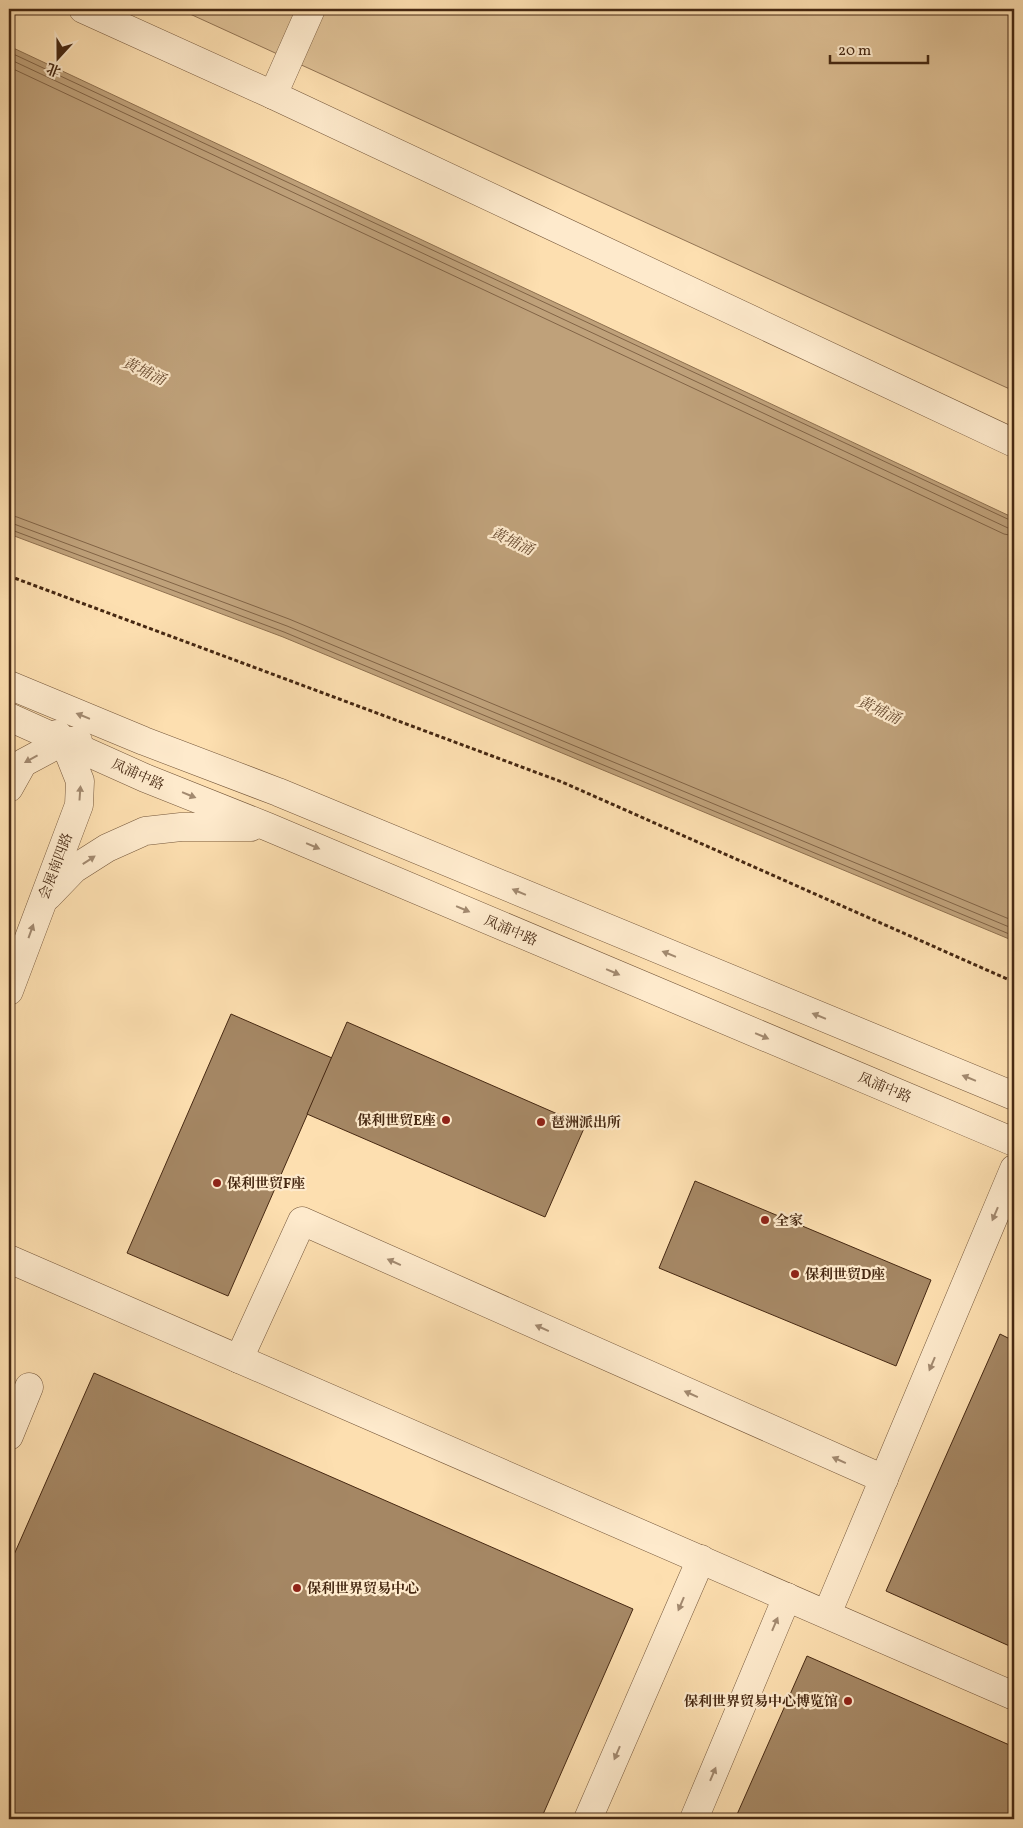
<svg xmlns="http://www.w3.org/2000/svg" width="1023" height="1828" viewBox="0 0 1023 1828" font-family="Vollkorn,'Noto Serif SC',serif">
  <rect width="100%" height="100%" fill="#fddfb0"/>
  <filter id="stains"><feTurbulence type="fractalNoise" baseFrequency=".004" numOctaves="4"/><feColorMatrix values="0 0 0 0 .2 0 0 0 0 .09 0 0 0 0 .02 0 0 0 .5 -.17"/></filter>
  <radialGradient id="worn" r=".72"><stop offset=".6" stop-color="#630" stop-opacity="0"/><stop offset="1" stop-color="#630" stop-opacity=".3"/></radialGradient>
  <path fill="#dec095" stroke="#927454" d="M179 9H1014V391Z"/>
  <path fill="#bfa17a" stroke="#8f7150" d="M9 46 1014 518V941L283 637 9 534Z"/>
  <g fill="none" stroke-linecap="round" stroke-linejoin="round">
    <g stroke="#826446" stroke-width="1">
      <path d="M9 52 1014 522"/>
      <path d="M9 59 1008 528 1014 529"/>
      <path d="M9 67 1004 534 1014 536"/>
      <path d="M9 515 17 517 289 619 1014 921"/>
      <path d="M9 523 14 524 287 626 1014 929"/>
      <path d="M9 529 284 632 1014 936"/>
    </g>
  </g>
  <g fill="#a58764" stroke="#462812">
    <path d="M231 1014 332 1058 228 1296 127 1253Z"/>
    <path d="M347 1022 585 1126 545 1217 307 1114Z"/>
    <path d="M695 1181 931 1280 896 1366 659 1268Z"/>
    <path d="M1000 1334 1014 1341V1648L886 1591Z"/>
    <path d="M94 1373 633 1609 541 1819H9V1566Z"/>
    <path d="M807 1656 1014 1747V1819H735Z"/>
  </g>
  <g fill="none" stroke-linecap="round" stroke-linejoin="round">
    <g stroke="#74563a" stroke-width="29">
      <g id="minor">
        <path d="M83 9 273 95 1014 443"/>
        <path d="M273 95 311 9"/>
        <path d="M9 685 144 741 278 792 1014 1096"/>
        <path d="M9 717 145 778 268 827 1014 1142"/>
        <path d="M9 788 23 763 64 741H78"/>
        <path d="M48 896 74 869 107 848 145 831 181 827H251"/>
        <path d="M9 991 79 805 80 781 64 741 57 734"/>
        <path d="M9 1259 1014 1696"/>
        <path d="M239 1359 302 1221 884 1479"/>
        <path d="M9 1436 29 1387"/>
        <path d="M827 1614 1014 1169"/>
        <path d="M588 1819 701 1559"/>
        <path d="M694 1819 787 1597"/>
      </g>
    </g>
    <path stroke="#462812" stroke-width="3" stroke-dasharray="4 2.5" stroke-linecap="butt" d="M9 576 562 782 1014 982"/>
    <use href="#minor" stroke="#feeacc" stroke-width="28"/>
  </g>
  <defs><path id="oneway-solid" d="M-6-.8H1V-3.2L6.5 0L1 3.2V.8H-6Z" transform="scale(1.25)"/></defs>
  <g fill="#a2896f">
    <use href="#oneway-solid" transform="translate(83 716) rotate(-158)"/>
    <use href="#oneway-solid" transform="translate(31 759) rotate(151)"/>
    <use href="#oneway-solid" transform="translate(80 793) rotate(-86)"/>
    <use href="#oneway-solid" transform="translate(189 795) rotate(22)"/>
    <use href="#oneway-solid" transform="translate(313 846) rotate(23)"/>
    <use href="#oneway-solid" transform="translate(89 860) rotate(-33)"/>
    <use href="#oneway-solid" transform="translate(519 892) rotate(-157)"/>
    <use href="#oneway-solid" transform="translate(463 909) rotate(23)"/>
    <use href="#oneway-solid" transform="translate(31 931) rotate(-70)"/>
    <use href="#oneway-solid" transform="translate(669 954) rotate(-158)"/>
    <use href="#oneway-solid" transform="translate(613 972) rotate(23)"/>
    <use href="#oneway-solid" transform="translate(819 1016) rotate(-158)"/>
    <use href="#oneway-solid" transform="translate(762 1036) rotate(23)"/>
    <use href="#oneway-solid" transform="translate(969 1078) rotate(-158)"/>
    <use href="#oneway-solid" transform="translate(995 1214) rotate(113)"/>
    <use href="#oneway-solid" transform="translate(394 1262) rotate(-156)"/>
    <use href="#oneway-solid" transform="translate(542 1328) rotate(-156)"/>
    <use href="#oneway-solid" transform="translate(932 1364) rotate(113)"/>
    <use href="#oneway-solid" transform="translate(691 1394) rotate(-156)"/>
    <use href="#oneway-solid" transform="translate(839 1460) rotate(-156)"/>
    <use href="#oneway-solid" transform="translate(681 1604) rotate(113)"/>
    <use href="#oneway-solid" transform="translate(775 1624) rotate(-67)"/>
    <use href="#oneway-solid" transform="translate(617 1753) rotate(113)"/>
    <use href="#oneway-solid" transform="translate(713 1774) rotate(-67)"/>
  </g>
  <g fill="#8f2418" stroke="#feeacc" stroke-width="2">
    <circle cx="446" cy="1120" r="5"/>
    <circle cx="541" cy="1122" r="5"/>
    <circle cx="217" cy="1183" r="5"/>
    <circle cx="765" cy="1220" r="5"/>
    <circle cx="795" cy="1274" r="5"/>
    <circle cx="297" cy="1588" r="5"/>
    <circle cx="848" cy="1701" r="5"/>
  </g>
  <g text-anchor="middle" stroke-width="4.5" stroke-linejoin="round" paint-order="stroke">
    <g font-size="14" fill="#462812" stroke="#feeacc">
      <text transform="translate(138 774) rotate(24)" y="5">凤浦中路</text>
      <text transform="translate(55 866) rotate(-69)" y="5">会展南四路</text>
      <text transform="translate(511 930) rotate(23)" y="5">凤浦中路</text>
      <text transform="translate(885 1087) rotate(23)" y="5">凤浦中路</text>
    </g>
    <g font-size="14" font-weight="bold" fill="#462812" stroke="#feeacc" text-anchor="start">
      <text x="436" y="1125" text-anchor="end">保利世贸E座</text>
      <text x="551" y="1127">琶洲派出所</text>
      <text x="227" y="1188">保利世贸F座</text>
      <text x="775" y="1225">全家</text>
      <text x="805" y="1279">保利世贸D座</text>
      <text x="307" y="1593">保利世界贸易中心</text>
      <text x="838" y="1706" text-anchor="end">保利世界贸易中心博览馆</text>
    </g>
    <g font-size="15" font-style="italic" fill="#6a4c31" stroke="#feeacc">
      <text transform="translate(144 371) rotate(25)" y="5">黄埔涌</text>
      <text transform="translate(512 541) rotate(25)" y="5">黄埔涌</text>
      <text transform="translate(879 710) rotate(25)" y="5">黄埔涌</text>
    </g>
  </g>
  <rect width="1023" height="1828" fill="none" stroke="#fddfb0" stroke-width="30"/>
  <rect x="10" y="10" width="1003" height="1808" fill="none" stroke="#462812" stroke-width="2.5"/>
  <rect x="15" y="15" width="993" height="1798" fill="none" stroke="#462812"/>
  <g transform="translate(58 58) rotate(201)" stroke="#feeacc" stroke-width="4" paint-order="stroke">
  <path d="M0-4L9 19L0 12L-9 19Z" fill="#462812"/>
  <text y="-8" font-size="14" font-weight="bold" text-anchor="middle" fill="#462812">北</text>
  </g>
  <path d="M830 55v8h98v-8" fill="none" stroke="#462812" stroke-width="2.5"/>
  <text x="838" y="55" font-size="15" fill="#462812" stroke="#feeacc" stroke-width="4" paint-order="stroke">20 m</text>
  <rect width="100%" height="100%" filter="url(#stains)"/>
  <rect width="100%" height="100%" fill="url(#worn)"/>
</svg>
